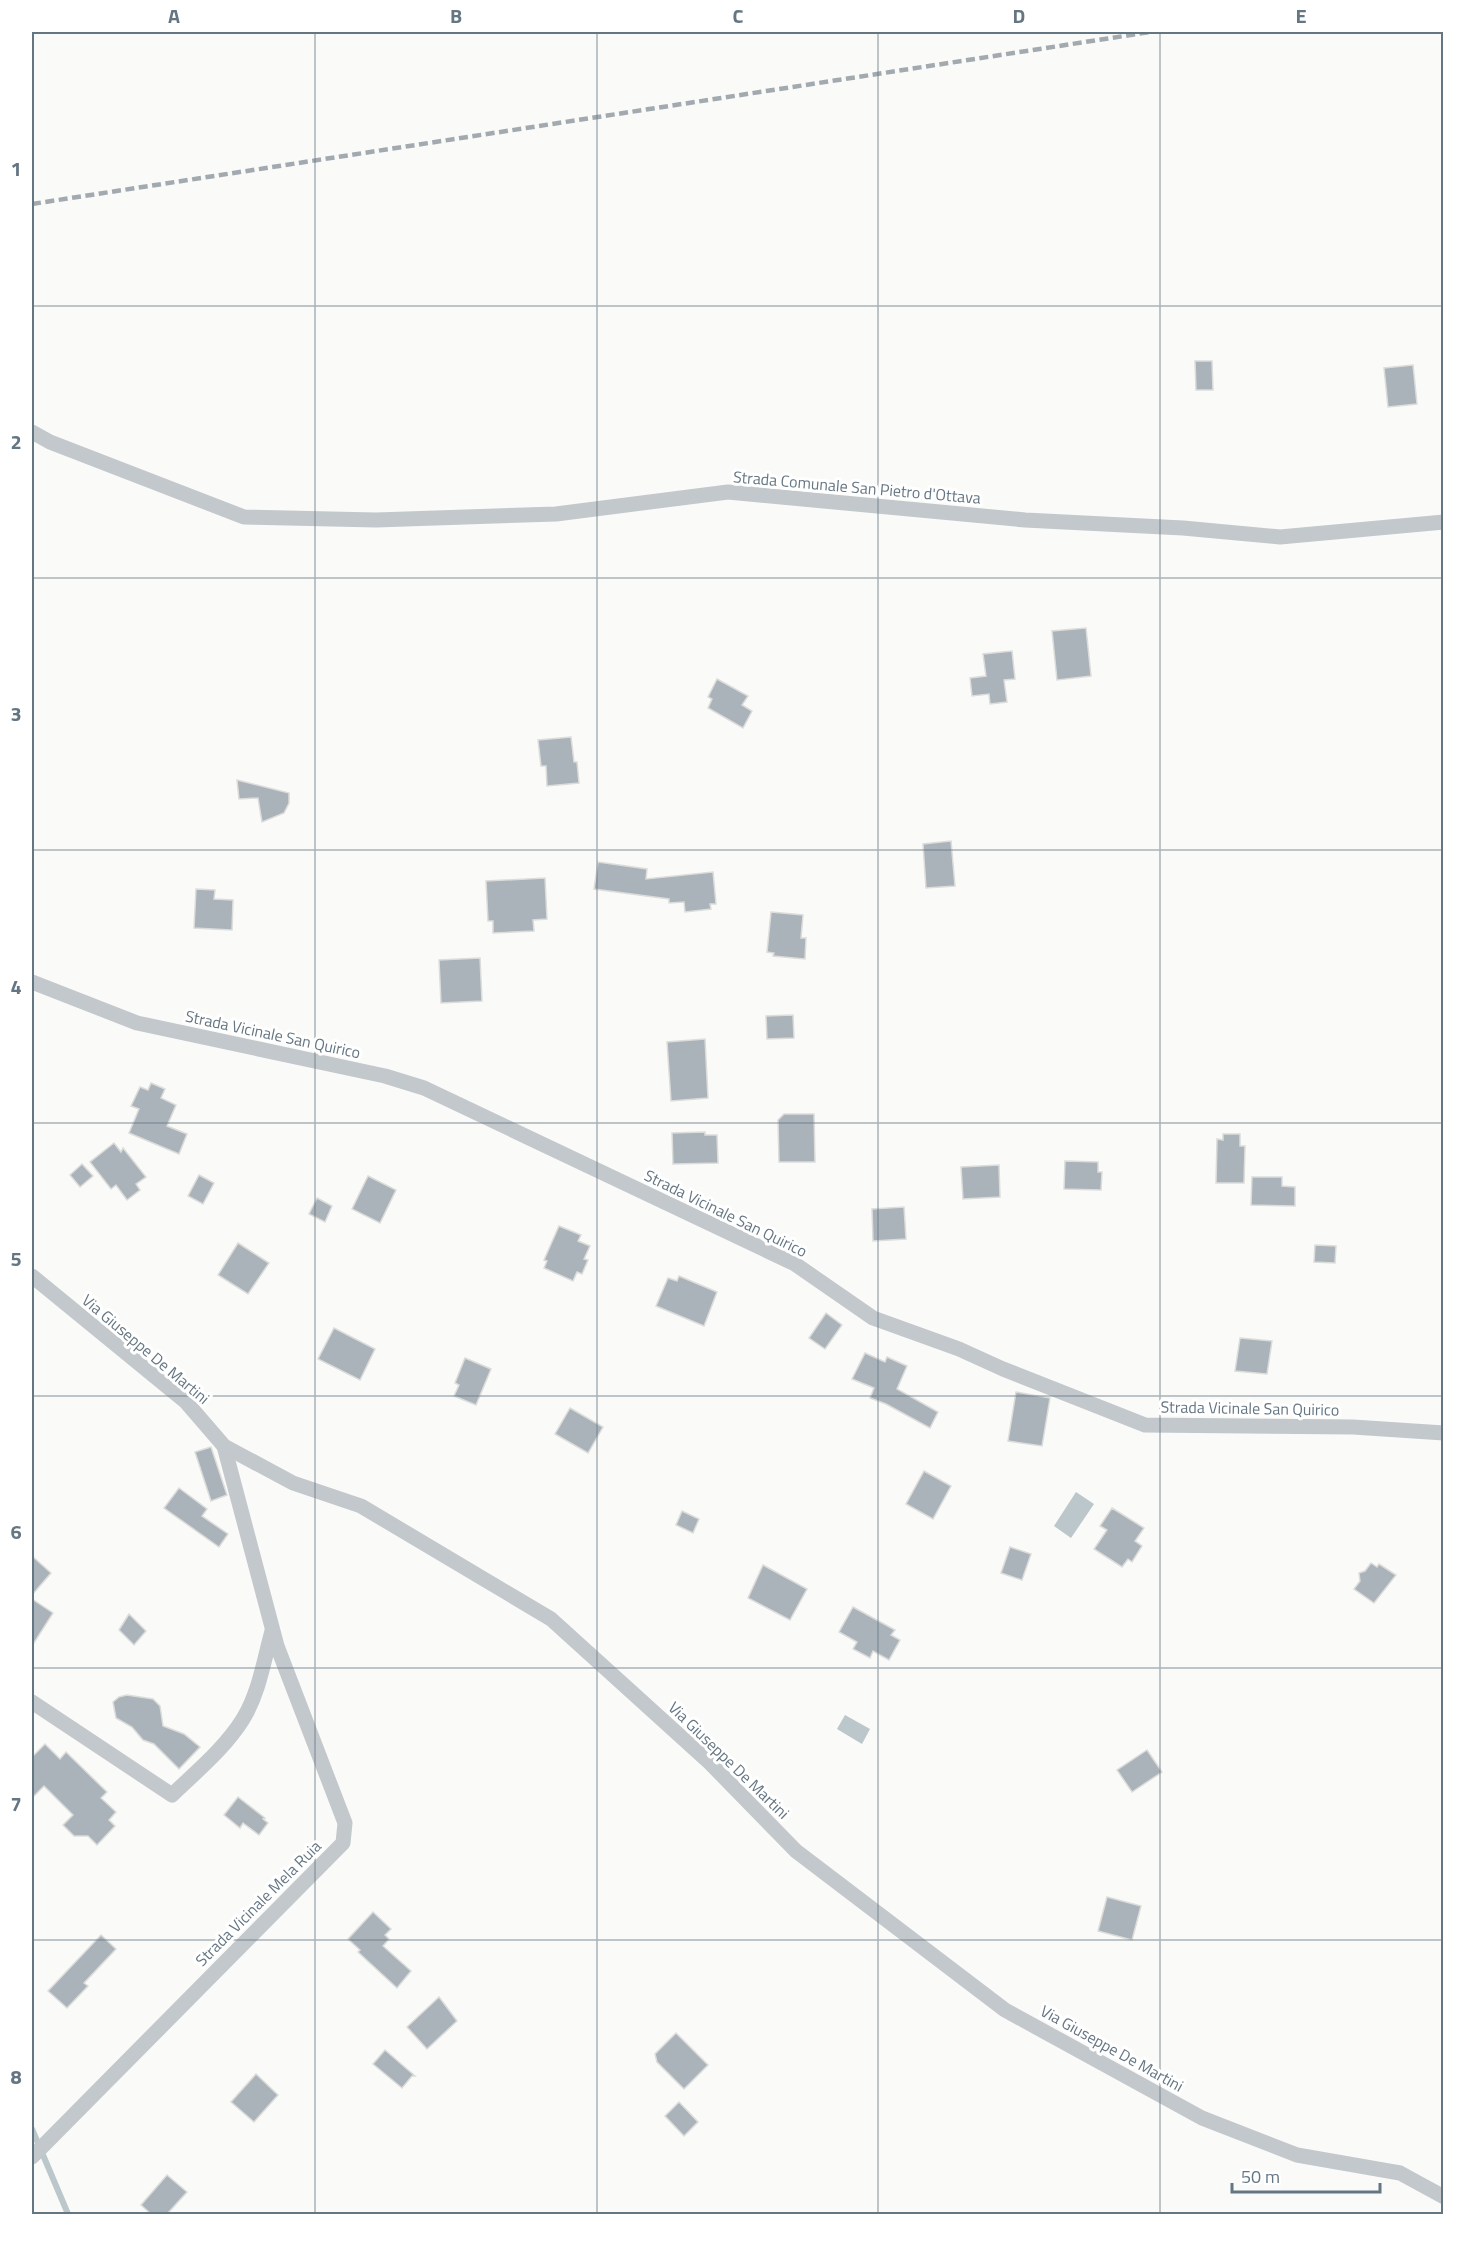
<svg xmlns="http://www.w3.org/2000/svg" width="1475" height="2246" viewBox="0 0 1475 2246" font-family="'Titillium Web',sans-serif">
  <rect width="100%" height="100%" fill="#fafaf8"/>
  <g fill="#bbc7cb">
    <path d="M1076 1492 1094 1504 1071 1538 1054 1526Z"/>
    <path d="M845 1715 870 1729 862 1744 837 1729Z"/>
  </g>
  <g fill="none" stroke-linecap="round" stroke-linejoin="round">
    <path stroke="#bbc7cb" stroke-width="6" d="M32 2129 68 2214"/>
  </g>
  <g fill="#aab3b9" stroke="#dcdcda" stroke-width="1.5">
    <path d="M1195 361H1212L1213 390H1196Z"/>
    <path d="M1413 365 1417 404 1388 407 1384 368Z"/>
    <path d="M1086 628 1091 676 1057 680 1052 631Z"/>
    <path d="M1012 651 1015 679 1004 680 1007 702 990 704 989 694 972 696 970 678 986 676 983 654Z"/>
    <path d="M717 679 748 696 742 705 752 711 743 728 708 708 712 699 708 697Z"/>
    <path d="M571 737 574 762H577L579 783 547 786 546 766H541L538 740Z"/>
    <path d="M237 780 289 793V803L284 813 262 822 258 798 239 799Z"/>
    <path d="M951 841 955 886 926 888 923 844Z"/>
    <path d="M598 862 647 869 646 879 713 872 716 904H710L711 909 685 912 684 902 669 903V899L594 889Z"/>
    <path d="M545 878 547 919 533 920 534 931 493 933V921H488L486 881Z"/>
    <path d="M196 889 215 890 214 899 233 900 232 930 194 928Z"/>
    <path d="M771 912 803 915 801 938H806L805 959 773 956 774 953 767 952Z"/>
    <path d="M480 958 482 1001 441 1003 439 960Z"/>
    <path d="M793 1015 794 1038 767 1039 766 1016Z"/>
    <path d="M705 1039 708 1098 671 1101 667 1042Z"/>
    <path d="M151 1083 165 1089 161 1098 176 1105 167 1126 187 1134 179 1154 129 1133 139 1109 131 1106 140 1087 148 1090Z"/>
    <path d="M784 1114H814L815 1162H779L778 1120Z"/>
    <path d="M705 1132V1135H717L718 1163 673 1164 672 1133Z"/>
    <path d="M1223 1134H1240V1146H1245L1244 1183H1216L1217 1139 1223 1140Z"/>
    <path d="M114 1143 121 1152 123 1148 146 1177 136 1184 140 1190 127 1200 116 1185 111 1189 90 1162Z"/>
    <path d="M1065 1161 1098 1162V1172H1102L1101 1190 1064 1189Z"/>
    <path d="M82 1164 93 1176 80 1187 70 1175Z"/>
    <path d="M999 1165 1000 1197 963 1199 961 1167Z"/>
    <path d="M199 1175 214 1183 203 1204 188 1196Z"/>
    <path d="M368 1176 396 1190 380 1223 352 1209Z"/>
    <path d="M1252 1177H1282V1186L1295 1187V1206L1251 1205Z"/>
    <path d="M317 1198 332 1206 325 1222 309 1214Z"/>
    <path d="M904 1207 906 1239 873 1241 872 1209Z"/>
    <path d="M559 1226 581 1235 578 1241 590 1246 584 1259 588 1260 582 1274 577 1272 573 1281 544 1268 547 1261 544 1260Z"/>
    <path d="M238 1243 269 1263 248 1294 218 1275Z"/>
    <path d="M1315 1245 1336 1246 1335 1263 1314 1262Z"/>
    <path d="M679 1276 717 1292 704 1326 656 1306 668 1278 677 1281Z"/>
    <path d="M826 1313 842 1325 825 1349 809 1338Z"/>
    <path d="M334 1328 375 1349 360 1380 318 1359Z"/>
    <path d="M1240 1338 1272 1341 1267 1374 1235 1371Z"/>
    <path d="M865 1353 885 1362 887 1357 907 1366 897 1389 938 1412 930 1428 886 1404 870 1398 874 1388 852 1379Z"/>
    <path d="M465 1358 491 1369 476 1405 454 1396 459 1385 455 1383Z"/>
    <path d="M1016 1392 1050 1398 1042 1446 1008 1441Z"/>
    <path d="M570 1408 603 1427 588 1453 555 1434Z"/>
    <path d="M211 1447 227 1495 211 1501 195 1452Z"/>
    <path d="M924 1471 951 1486 933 1519 906 1504Z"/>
    <path d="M179 1488 207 1509 202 1516 228 1534 219 1547 164 1508Z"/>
    <path d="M1112 1508 1144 1528 1135 1541 1142 1546 1132 1562 1128 1559 1122 1567 1094 1549 1107 1530 1100 1526Z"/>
    <path d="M682 1511 699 1519 693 1533 676 1525Z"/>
    <path d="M1010 1547 1031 1554 1022 1580 1001 1573Z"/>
    <path d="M32 1556 51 1573 32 1595Z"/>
    <path d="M1371 1563 1377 1567 1379 1564 1396 1575 1374 1603 1354 1589 1360 1581 1359 1573 1365 1571Z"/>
    <path d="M763 1565 807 1589 790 1620 748 1598Z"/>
    <path d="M32 1599 53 1613 32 1646Z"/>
    <path d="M853 1607 895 1630 891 1635 900 1640 889 1660 873 1651 870 1658 853 1649 857 1642 839 1632Z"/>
    <path d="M129 1614 146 1631 134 1645 119 1630Z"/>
    <path d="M127 1695 153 1699 160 1706 163 1726 184 1734 200 1747 179 1769 154 1744 143 1740 132 1727 116 1718 113 1702 119 1697Z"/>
    <path d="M45 1744 60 1759 66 1752 107 1792 101 1798 116 1812 109 1820 115 1826 97 1845 88 1836H74L63 1825 73 1815 44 1786 32 1798V1757Z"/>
    <path d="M1147 1750 1162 1772 1132 1792 1117 1770Z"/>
    <path d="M238 1797 265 1818 263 1819 268 1823 259 1835 243 1823 240 1828 224 1815Z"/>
    <path d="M1107 1897 1141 1906 1132 1940 1098 1931Z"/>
    <path d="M373 1912 391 1929 385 1935 389 1939 383 1946 411 1971 397 1988 358 1952 360 1950 348 1939Z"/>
    <path d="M101 1935 116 1949 84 1983 88 1986 67 2008 48 1991Z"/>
    <path d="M439 1997 457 2021 427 2049 407 2027Z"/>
    <path d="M676 2033 708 2065 684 2089 657 2062 655 2054Z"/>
    <path d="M385 2050 415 2076H412L402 2088 373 2064Z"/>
    <path d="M256 2074 278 2095 254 2122 231 2102Z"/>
    <path d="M679 2102 698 2122 684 2136 665 2116Z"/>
    <path d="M167 2175 187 2192 167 2214H151L141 2205Z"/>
  </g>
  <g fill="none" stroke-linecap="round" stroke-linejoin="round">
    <g stroke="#c3c8cc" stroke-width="15">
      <path d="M32 432 50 442 244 517 376 520 556 514 728 492 1025 520 1183 528 1280 537 1444 522"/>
      <path d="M32 982 137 1023 385 1076 424 1088 795 1264 873 1318 959 1349 1003 1369 1145 1425 1353 1427 1444 1433"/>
      <path d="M32 1276 186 1402 224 1446 293 1483 361 1506 551 1619 710 1763 796 1851 1005 2010 1202 2118 1297 2155 1400 2173 1444 2197"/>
      <path d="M32 1702 172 1795C197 1771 225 1748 243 1719 259 1693 264 1660 272 1631"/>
      <path d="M32 2157 343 1843 345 1823 277 1646 224 1446"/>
    </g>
    <path stroke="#a2aab0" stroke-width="4.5" stroke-dasharray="9 4.5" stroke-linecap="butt" d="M32 204 1150 32"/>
  </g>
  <path fill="none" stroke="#657683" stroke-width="1.5" stroke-opacity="0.55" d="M315 32V2214M597 32V2214M878 32V2214M1160 32V2214M32 306H1444M32 578H1444M32 850H1444M32 1123H1444M32 1396H1444M32 1668H1444M32 1940H1444"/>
  <g text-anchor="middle" stroke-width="6" stroke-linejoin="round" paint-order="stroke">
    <g font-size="16" fill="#657683" stroke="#fff">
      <text transform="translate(857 487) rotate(5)" y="6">Strada Comunale San Pietro d'Ottava</text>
      <text transform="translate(273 1034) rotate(12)" y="6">Strada Vicinale San Quirico</text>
      <text transform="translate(726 1213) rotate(26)" y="6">Strada Vicinale San Quirico</text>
      <text transform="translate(146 1349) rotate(40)" y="6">Via Giuseppe De Martini</text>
      <text transform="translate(1250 1408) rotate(1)" y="6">Strada Vicinale San Quirico</text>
      <text transform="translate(729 1760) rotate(44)" y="6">Via Giuseppe De Martini</text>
      <text transform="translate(258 1903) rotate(-45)" y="6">Strada Vicinale Mela Ruia</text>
      <text transform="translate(1112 2048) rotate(29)" y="6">Via Giuseppe De Martini</text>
    </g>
  </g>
  <rect width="1475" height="2246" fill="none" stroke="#ffffff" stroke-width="66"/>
  <path d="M1232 2183v9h148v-9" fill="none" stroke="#657683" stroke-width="3"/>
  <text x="1241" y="2183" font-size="18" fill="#657683" stroke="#ffffff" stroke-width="4.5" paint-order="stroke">50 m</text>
  <rect x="33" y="33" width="1409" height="2180" fill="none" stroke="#657683" stroke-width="2"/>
  <g font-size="20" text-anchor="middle" font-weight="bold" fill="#657683">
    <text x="174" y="23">A</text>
    <text x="456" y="23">B</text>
    <text x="738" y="23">C</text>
    <text x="1019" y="23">D</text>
    <text x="1301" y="23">E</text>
    <text x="16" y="176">1</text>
    <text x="16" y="449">2</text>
    <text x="16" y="721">3</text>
    <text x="16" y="994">4</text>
    <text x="16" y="1266">5</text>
    <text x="16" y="1539">6</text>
    <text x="16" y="1811">7</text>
    <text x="16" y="2084">8</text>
  </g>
</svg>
